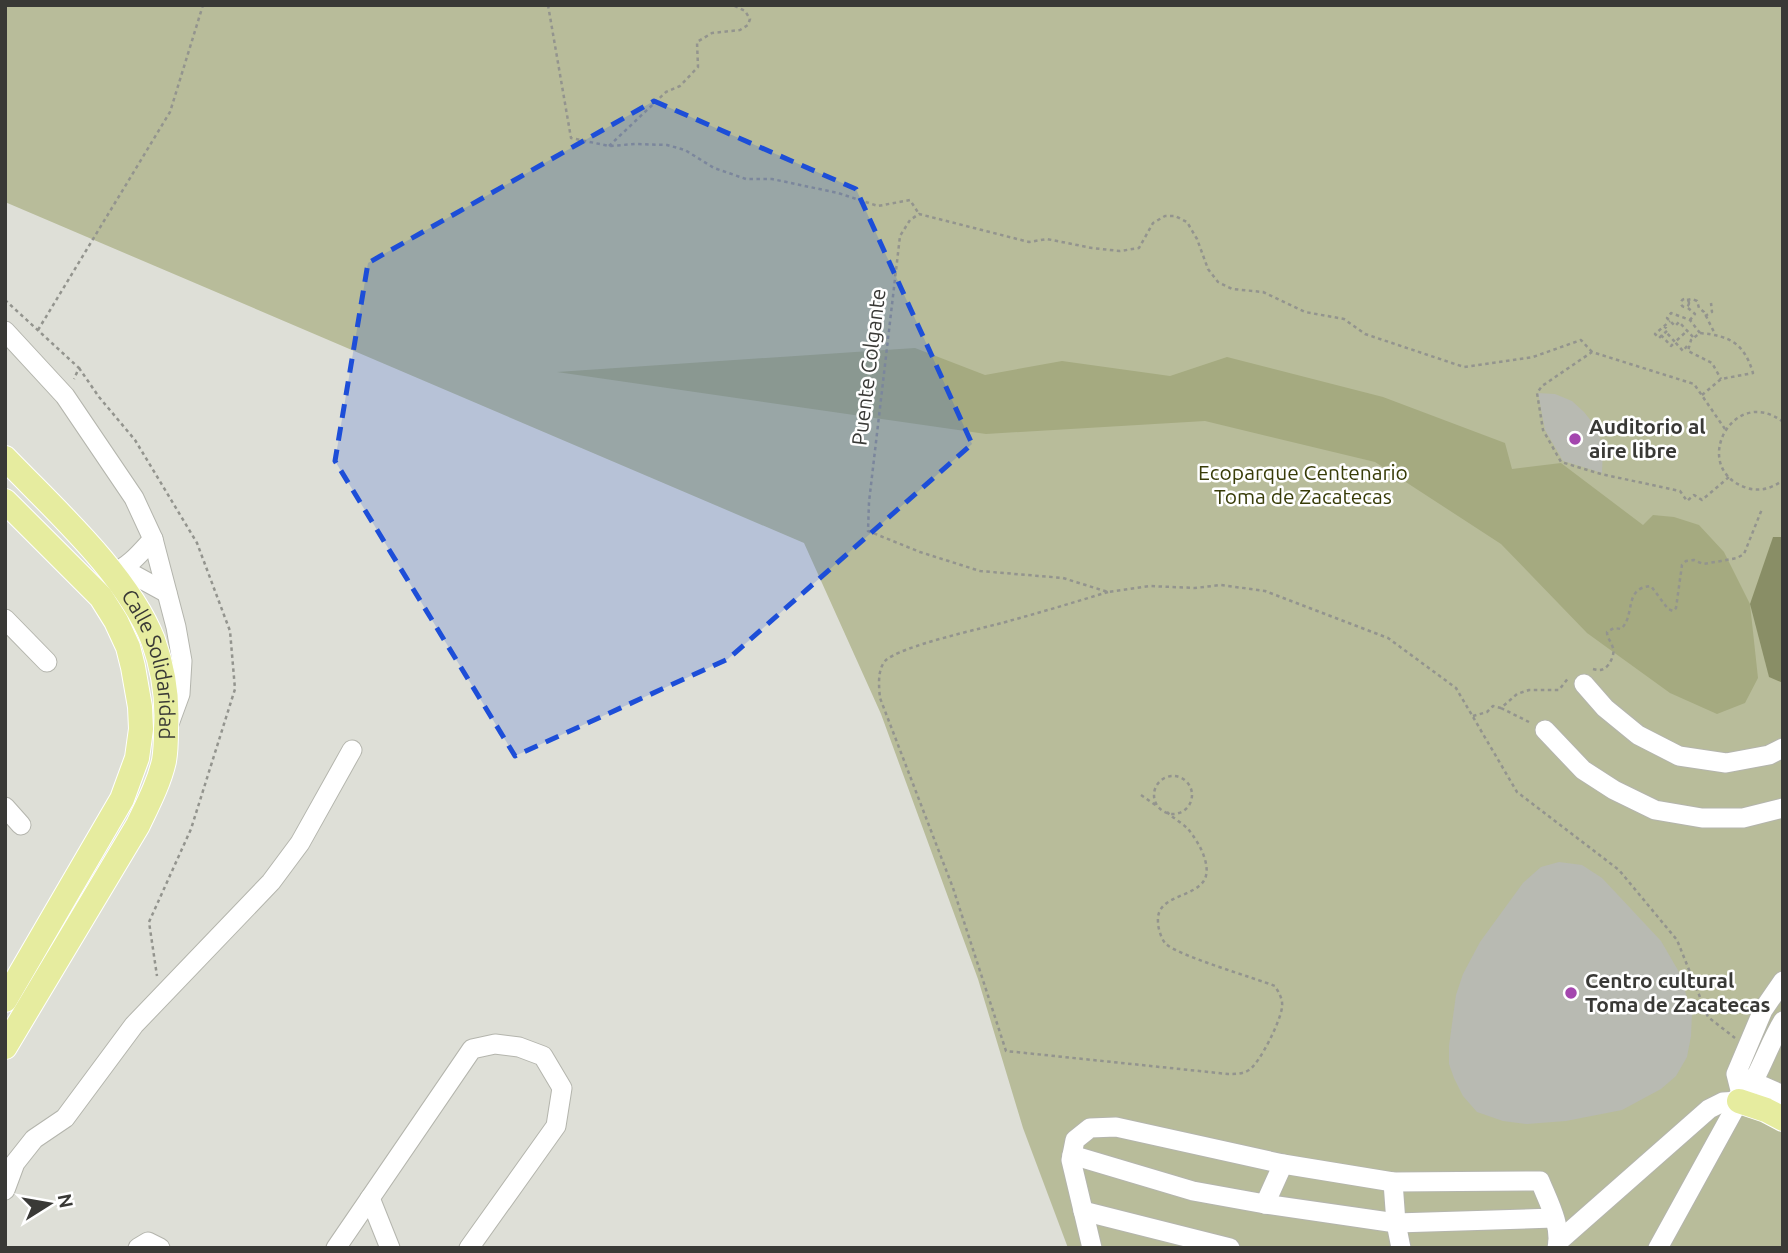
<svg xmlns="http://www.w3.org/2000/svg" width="1788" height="1253" viewBox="0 0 1788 1253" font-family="Ubuntu,sans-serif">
  <rect width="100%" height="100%" fill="#dedfd7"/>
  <path fill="#b8bc9a" d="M5 5H1783V1248H1068L1023 1128 978 979 881 714 804 543 5 202Z"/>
  <path fill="#a5aa80" d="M915 348 985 375 1062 361 1170 376 1227 357 1383 397 1505 443 1512 469 1561 463 1643 525 1653 515 1674 517 1699 525 1724 552 1750 604 1758 678 1745 703 1717 714 1670 693 1587 633 1501 544 1375 462 1205 421 986 434 557 372Z"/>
  <path fill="#898e66" d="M1773 537H1783V683L1769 677 1750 604Z"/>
  <g fill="#b8bab2">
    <path d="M1538 393 1555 394 1572 401 1584 412 1596 427 1603 447 1602 473 1563 461 1545 430Z"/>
    <path d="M1559 862 1582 865 1602 878 1661 941 1679 972 1692 1013 1691 1036 1687 1057 1676 1076 1661 1089 1622 1110 1566 1121 1527 1124 1503 1121 1477 1112 1463 1096 1454 1078 1449 1064V1046L1456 995 1463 974 1480 942 1523 883 1541 867Z"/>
  </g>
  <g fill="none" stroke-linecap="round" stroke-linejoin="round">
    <g stroke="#b4b5ad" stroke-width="21">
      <g id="minor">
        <path d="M5 331 65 396 134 498 153 539 176 627 182 661 180 694 169 724"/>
        <path d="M123 569 167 593"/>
        <path d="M113 573C130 566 141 552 153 539"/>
        <path d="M5 619 47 662"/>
        <path d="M1584 684 1605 708 1638 735 1679 756 1726 763 1769 755 1783 748"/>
        <path d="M1545 730 1583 770 1614 790 1655 810 1702 818H1743L1783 808"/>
        <path d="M5 807 21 825"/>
        <path d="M1742 1077 1783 1095"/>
        <path d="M1741 1094 1736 1074 1763 1010 1783 981"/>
        <path d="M1072 1155 1193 1191 1265 1204 1396 1223 1554 1218"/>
        <path d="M1393 1182 1396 1223 1401 1248"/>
        <path d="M5 1190 15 1163 34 1139 65 1118 134 1025 271 882 300 843 352 750"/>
        <path d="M370 1198 390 1248"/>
        <path d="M1265 1204 1283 1164"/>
        <path d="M1083 1211 1230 1248"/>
        <path d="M1558 1242 1709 1109 1723 1102 1739 1101"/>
        <path d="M138 1248 148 1242 160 1248"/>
        <path d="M336 1248 472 1049 495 1044 519 1047 543 1056 562 1088 556 1126 469 1248"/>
        <path d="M1092 1248 1071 1160 1075 1140 1090 1128 1116 1127 1283 1164 1393 1182 1540 1181C1548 1201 1562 1226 1557 1248"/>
        <path d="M1658 1248 1739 1101C1742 1091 1750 1087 1755 1078 1765 1059 1772 1039 1783 1021"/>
      </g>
    </g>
    <g stroke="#fff" stroke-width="26">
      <g id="major">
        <path id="s1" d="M5 458C54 509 127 574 153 640 163 668 168 699 166 729 166 739 166 750 164 761 159 783 148 804 138 825L5 1047"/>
        <path d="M5 501 101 597 116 621 128 647 133 667 140 707 141 729 137 758 122 799 5 1000"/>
        <path d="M1739 1101 1766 1110 1783 1119"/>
      </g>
    </g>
    <g stroke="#93948e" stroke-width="2.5" stroke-dasharray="3.5 3.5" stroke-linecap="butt">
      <path d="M548 5 571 138 609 146 636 144 667 145 685 150 714 168 746 179H772L838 193 878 206 910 200 919 214"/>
      <path d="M609 146 666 92 680 86 698 67 697 42 712 33 740 30 748 25 750 19 745 11 733 5"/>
      <circle cx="1685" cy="303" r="4"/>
      <path d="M5 300 79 368 74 379"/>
      <path d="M1687 300 1692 299 1697 301 1699 308 1704 312 1715 334"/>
      <path d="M1688 308 1695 314 1690 320"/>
      <path d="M1705 316 1712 312 1711 303"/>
      <path d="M1664 326 1668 330 1659 338 1655 334 1670 321"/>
      <path d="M38 330 170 112 203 5"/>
      <path d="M1661 335 1671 346 1675 342 1666 332"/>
      <path d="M1693 337 1679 322 1675 326 1667 318 1671 313 1690 320 1700 333"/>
      <path d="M1687 346 1683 351 1675 342 1687 331"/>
      <path d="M1592 352 1581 340 1533 357 1464 367 1365 334 1344 319 1305 312 1263 292 1232 289 1218 282 1208 269 1197 239 1187 222 1175 216H1165L1153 223 1139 248 1120 251 1092 248 1047 239 1029 242 919 214 910 220 900 236 869 502 868 531 920 552 980 571 1063 578 1108 592 1150 586 1195 588 1221 585 1265 591 1388 638 1456 688 1517 792 1619 870 1677 940 1708 1017 1735 1038"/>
      <path d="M79 368 99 397 135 440 197 543 230 631 235 689 191 829 149 922 157 976"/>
      <path d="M1702 395 1721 379 1753 373C1744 343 1730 336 1700 333L1691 340 1688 351 1712 363 1721 379"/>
      <path d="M1783 422C1733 383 1688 469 1747 488 1760 492 1773 488 1783 480"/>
      <path d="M1725 429 1694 384 1592 352 1542 386 1537 393 1543 430 1561 462 1601 474 1680 491 1687 501 1694 495 1702 500 1729 477"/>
      <path d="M1108 592C1075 602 1042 612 1009 621 985 628 899 646 885 661 877 671 879 687 880 698L953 888 1006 1051 1228 1074C1235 1074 1243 1074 1249 1070 1260 1063 1281 1020 1282 1007 1283 999 1279 993 1275 986 1255 978 1175 955 1165 943 1161 938 1158 928 1158 922 1156 898 1185 898 1199 886 1217 873 1199 842 1188 829 1182 823 1173 818 1167 812"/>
      <path d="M1593 669C1597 670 1601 671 1605 668 1610 665 1615 654 1613 648 1611 641 1607 638 1607 632L1614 628 1621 629C1636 615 1623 588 1651 586L1668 609 1673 611 1676 608 1682 565 1686 561 1694 560 1703 564 1721 561 1737 558 1744 554 1762 509"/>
      <path d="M1501 708 1529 722"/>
      <path d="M1473 716 1487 712 1493 706 1501 708 1517 694 1529 690H1559L1569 677"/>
      <circle cx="1173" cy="795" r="19"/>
      <path d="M1141 795 1157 806"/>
    </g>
    <use href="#minor" stroke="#fff" stroke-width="19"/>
    <use href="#major" stroke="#e6ec9f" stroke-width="24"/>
  </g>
  <path fill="#1d4ed8" fill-opacity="0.2" stroke="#1d4ed8" stroke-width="5" stroke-dasharray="14 9" stroke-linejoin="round" d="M654 101 856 189 972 444 728 659 515 756 335 461 368 263Z"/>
  <g fill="#a446ae" stroke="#fff" stroke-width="2.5">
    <circle cx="1575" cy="439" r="7"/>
    <circle cx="1571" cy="993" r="7"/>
  </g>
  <g text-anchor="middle" stroke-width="5" stroke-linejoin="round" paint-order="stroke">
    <g font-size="21" fill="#393936" stroke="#fff">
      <text transform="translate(869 367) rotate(-83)" y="7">Puente Colgante</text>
      <text dy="7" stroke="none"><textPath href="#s1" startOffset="259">Calle Solidaridad</textPath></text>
    </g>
    <g font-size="21" font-weight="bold" fill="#393936" stroke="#fff" text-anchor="start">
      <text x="1589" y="434">Auditorio al<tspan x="1589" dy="24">aire libre</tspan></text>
      <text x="1585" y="988">Centro cultural<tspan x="1585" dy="24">Toma de Zacatecas</tspan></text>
    </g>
    <g font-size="21" fill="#383c08" stroke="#fff">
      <text x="1303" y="480">Ecoparque Centenario<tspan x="1303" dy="24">Toma de Zacatecas</tspan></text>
    </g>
  </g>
  <rect width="1788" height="1253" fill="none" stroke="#393936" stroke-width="14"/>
  <g transform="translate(49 1204) rotate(79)" stroke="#ffffff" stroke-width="5" paint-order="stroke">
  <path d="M0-5L12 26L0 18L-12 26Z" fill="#393936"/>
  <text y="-10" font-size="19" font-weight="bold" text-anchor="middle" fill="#393936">N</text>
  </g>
</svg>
